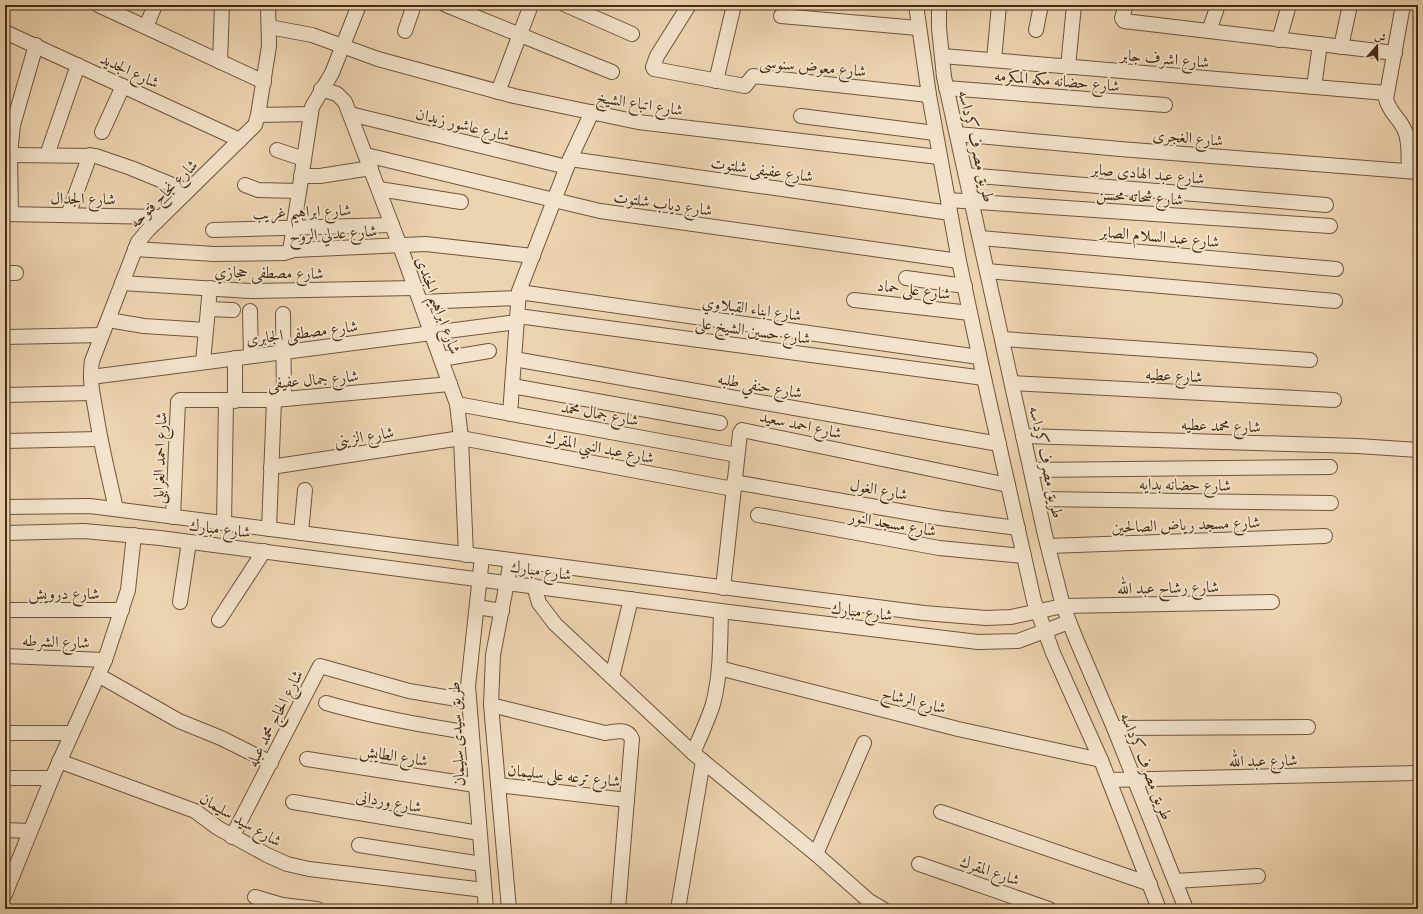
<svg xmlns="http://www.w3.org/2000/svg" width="1423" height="914" viewBox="0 0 1423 914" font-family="'Sorts Mill Goudy',Amiri,serif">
  <rect width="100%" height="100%" fill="#edd4b0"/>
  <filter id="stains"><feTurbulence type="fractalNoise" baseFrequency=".005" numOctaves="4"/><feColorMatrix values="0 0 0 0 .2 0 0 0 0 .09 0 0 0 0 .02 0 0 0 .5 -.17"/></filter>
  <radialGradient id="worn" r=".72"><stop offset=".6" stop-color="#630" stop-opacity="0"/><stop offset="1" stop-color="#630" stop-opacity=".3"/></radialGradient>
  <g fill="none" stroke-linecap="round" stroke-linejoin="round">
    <g stroke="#6e563b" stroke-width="16">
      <g id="minor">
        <path d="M98 5 264 82"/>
        <path d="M446 5 612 72"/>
        <path d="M566 5 632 34"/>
        <path d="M689 5 657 56 653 67 654 69 745 86 753 76 929 95"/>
        <path d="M916 5 929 95 959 261 984 378 1034 601 1053 653 1101 760 1159 909"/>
        <path d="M939 5V28L944 77 1045 535 1063 606 1076 639 1114 728 1186 909"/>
        <path d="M1126 5 1122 18 1124 21 1395 53"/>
        <path d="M1403 5 1386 99C1390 114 1400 118 1405 131 1410 142 1408 159 1409 171"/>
        <path d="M781 16 918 28"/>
        <path d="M146 27 155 5"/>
        <path d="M269 27 312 35 378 59 514 96 638 122 939 157"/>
        <path d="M1036 30 1041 5"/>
        <path d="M405 31 414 5"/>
        <path d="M1209 31 1218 5"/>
        <path d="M5 32 240 140"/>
        <path d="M1279 40 1289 5"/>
        <path d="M1341 47 1350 5"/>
        <path d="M942 56 1386 93"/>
        <path d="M994 60 999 5"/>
        <path d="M220 62 222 5"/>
        <path d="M1068 67 1074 5"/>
        <path d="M716 81 734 5"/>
        <path d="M1314 87 1320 44"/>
        <path d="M946 88 1165 105"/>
        <path d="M321 89 337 94 345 102 400 246 457 404 461 438 466 555"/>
        <path d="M498 92 531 5"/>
        <path d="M350 114 567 167"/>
        <path d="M258 115 310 114"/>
        <path d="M801 116 935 133"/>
        <path d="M102 132 123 86"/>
        <path d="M957 134 1120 149 1418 172"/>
        <path d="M277 150 304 159"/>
        <path d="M10 155 96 156 131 168 187 191"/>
        <path d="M47 155 78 65"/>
        <path d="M366 155 600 211 959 261"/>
        <path d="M570 159 950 213"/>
        <path d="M966 175 1326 205"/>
        <path d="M301 176H320L371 168"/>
        <path d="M245 185 258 190 299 191"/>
        <path d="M379 189 461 202"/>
        <path d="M948 200 1330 226"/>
        <path d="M5 214 161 217"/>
        <path d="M11 214 10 155 13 125 36 45"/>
        <path d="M68 215 90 155"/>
        <path d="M213 230 392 225"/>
        <path d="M980 238 1336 269"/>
        <path d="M135 249 214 254 284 253 294 250 426 244 533 256"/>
        <path d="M290 251 312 107 332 73 359 5"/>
        <path d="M987 271 1335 301"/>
        <path d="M5 273H16"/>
        <path d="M906 278 965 286"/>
        <path d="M122 283 250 291 415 288"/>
        <path d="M519 292 979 357"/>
        <path d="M854 300 970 313"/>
        <path d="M421 302 519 298"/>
        <path d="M208 309 233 310"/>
        <path d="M250 311 251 356"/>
        <path d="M283 314 284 399"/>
        <path d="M518 316 984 378"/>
        <path d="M108 320 144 326 206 330"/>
        <path d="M5 337 102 335"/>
        <path d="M1002 339 1310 360"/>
        <path d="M441 359 489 351"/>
        <path d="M514 359 999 444"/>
        <path d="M203 362 210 288"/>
        <path d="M91 377 517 322"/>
        <path d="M1012 383 1334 400"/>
        <path d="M512 386 720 423"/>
        <path d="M5 395 92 393"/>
        <path d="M235 401V358"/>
        <path d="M457 404 737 455"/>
        <path d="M510 414 519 291 570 159 592 112"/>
        <path d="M1023 436 1358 446 1418 450"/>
        <path d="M5 441 100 439"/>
        <path d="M271 467 461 438 733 489"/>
        <path d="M1031 470 1330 467"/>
        <path d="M734 482 940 518 1018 528"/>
        <path d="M1037 499 1331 503"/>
        <path d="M5 507 90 506 924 613 986 618 1011 617 1063 606 1272 602"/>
        <path d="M116 509C109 477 101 446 96 413 93 396 89 379 92 361L138 242 148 230 255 125 258 115 269 46 268 5"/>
        <path d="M758 515 939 548 1024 556"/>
        <path d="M173 517 178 402 180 400H274L450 384"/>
        <path d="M224 523 226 401"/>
        <path d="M269 529 274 400"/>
        <path d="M5 533 84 531 160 538 721 611 978 642 1018 641 1069 622"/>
        <path d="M301 533 305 490"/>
        <path d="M1048 546 1325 536"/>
        <path d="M482 557 468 686 486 909"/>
        <path d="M534 586 539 603 555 624 693 753 816 854 869 901 883 909"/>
        <path d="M723 588 740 433 742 430 1008 485"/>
        <path d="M180 602 189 542"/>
        <path d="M477 607 502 611"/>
        <path d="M5 610H122"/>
        <path d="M219 620 264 551"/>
        <path d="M5 656 105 660"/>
        <path d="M719 668 958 729 1101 760"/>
        <path d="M98 675 179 721 221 738 271 763"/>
        <path d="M612 677 631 599"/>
        <path d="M326 703C374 717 422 725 471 733"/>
        <path d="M491 705 605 733C615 732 627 727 632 739L618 909"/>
        <path d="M1114 728 1308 727"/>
        <path d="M5 733H72"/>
        <path d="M693 753C700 737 708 720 713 704 721 674 720 642 721 611"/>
        <path d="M307 759 475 785"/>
        <path d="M59 761 195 811 218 828 267 855 287 864 309 869 484 890"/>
        <path d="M5 778H52"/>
        <path d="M1109 780 1418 773"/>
        <path d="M498 785 627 800"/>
        <path d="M293 802 479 833"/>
        <path d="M941 812 1150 884"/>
        <path d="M5 830 30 831"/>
        <path d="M232 837 320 666 409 691 469 701"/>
        <path d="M359 845 482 864"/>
        <path d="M816 854 864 743"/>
        <path d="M919 864 1049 909"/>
        <path d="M1175 881 1258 876"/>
        <path d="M5 894 52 778 105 660 128 590 134 535"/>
        <path d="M255 897 282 905 317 909"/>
        <path d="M509 909 491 705 493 655 511 561"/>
        <path d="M678 909 703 761"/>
      </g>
    </g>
    <use href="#minor" stroke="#f3e3cc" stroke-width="14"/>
  </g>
  <g text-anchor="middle" stroke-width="4" stroke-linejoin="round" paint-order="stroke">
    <g font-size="16" fill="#442c14" stroke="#f3e3cc">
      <text transform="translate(1165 58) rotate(5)" y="6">شارع اشرف جابر</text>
      <text transform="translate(813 66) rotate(5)" y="6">شارع معوض سنوسى</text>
      <text transform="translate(130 70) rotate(25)" y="6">شارع الجديد</text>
      <text transform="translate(1057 80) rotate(5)" y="6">شارع حضانه مكه المكرمه</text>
      <text transform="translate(640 103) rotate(9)" y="6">شارع اتباع الشيخ</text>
      <text transform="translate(463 124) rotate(14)" y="6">شارع عاشور زيدان</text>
      <text transform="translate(1188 137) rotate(5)" y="6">شارع الغجرى</text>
      <text transform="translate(977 146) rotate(77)" y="6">طريق مصرف كرداسه</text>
      <text transform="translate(762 169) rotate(8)" y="6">شارع عفيفى شلتوت</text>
      <text transform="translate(1148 173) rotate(5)" y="6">شارع عبد الهادى صابر</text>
      <text transform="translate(163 193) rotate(-45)" y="6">شارع نجاح فتوحه</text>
      <text transform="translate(1140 196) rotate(4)" y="6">شارع شحاته محسن</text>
      <text transform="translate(83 198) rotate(1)" y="6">شارع الجدال</text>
      <text transform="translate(663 203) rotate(8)" y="6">شارع دياب شلتوت</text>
      <text transform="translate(302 211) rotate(-2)" y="6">شارع ابراهيم غريب</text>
      <text transform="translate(333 233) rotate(-4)" y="6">شارع عدلي الروح</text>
      <text transform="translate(1160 236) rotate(5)" y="6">شارع عبد السلام الصابر</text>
      <text transform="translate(269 272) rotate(1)" y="6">شارع مصطفى حجازي</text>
      <text transform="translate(914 289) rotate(7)" y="6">شارع على حماد</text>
      <text transform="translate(439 305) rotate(70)" y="6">شارع ابراهيم الجندى</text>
      <text transform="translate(752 308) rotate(8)" y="6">شارع ابناء القبلاوي</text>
      <text transform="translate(753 330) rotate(8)" y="6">شارع حسين الشيخ على</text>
      <text transform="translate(302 332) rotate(-7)" y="6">شارع مصطفى الجابرى</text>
      <text transform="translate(1174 375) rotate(3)" y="6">شارع عطيه</text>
      <text transform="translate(313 379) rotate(-5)" y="6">شارع جمال عفيفى</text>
      <text transform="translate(760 385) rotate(10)" y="6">شارع حنفي طلبه</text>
      <text transform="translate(600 413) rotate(10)" y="6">شارع جمال محمد</text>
      <text transform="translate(801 424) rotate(12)" y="6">شارع احمد سعيد</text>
      <text transform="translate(1221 425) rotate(2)" y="6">شارع محمد عطيه</text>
      <text transform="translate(364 436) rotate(-9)" y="6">شارع الزينى</text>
      <text transform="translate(600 447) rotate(11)" y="6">شارع عبد النبي المقرك</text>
      <text transform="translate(159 458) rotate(-88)" y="6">شارع احمد الغرابلى</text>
      <text transform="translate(1047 462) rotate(78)" y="6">طريق مصرف كرداسه</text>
      <text transform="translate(1185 484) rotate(1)" y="6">شارع حضانه بدايه</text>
      <text transform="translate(879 489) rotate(10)" y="6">شارع الغول</text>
      <text transform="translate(893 523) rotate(10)" y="6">شارع مسجد النور</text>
      <text transform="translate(1186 524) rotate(-2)" y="6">شارع مسجد رياض الصالحين</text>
      <text transform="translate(220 528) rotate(7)" y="6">شارع مبارك</text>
      <text transform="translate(541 570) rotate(8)" y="6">شارع مبارك</text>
      <text transform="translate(1168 587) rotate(-1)" y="6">شارع رشاح عبد الله</text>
      <text x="64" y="599">شارع درويش</text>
      <text transform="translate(862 611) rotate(7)" y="6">شارع مبارك</text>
      <text transform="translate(56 641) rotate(2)" y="6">شارع الشرطه</text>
      <text transform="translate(914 700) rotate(14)" y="6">شارع الرشاح</text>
      <text transform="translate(274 718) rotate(-63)" y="6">شارع الحاج محمد عبله</text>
      <text transform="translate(456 734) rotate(-93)" y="6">طريق سيدى سليمان</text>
      <text transform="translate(394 755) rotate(9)" y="6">شارع الطايش</text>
      <text transform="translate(1263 760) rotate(-1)" y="6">شارع عبد الله</text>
      <text transform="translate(1147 766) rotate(68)" y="6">طريق مصرف كرداسه</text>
      <text transform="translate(564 775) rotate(6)" y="6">شارع ترعه على سليمان</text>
      <text transform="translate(389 801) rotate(10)" y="6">شارع وردانى</text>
      <text transform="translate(241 819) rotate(30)" y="6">شارع سيد سليمان</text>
      <text transform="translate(990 870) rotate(19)" y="6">شارع المقرك</text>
    </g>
  </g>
  <rect width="1423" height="914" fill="none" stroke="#edd4b0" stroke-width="20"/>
  <rect x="6" y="6" width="1411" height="902" fill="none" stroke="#442c14" stroke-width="2"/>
  <rect x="10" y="10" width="1403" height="894" fill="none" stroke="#442c14"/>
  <g transform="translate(1377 46) rotate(20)" stroke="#f3e3cc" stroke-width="3" paint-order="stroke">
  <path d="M0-3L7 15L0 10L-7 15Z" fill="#442c14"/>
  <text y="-6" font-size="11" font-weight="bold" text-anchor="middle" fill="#442c14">ش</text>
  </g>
  <rect width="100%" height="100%" filter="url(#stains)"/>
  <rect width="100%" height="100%" fill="url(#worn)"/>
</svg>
